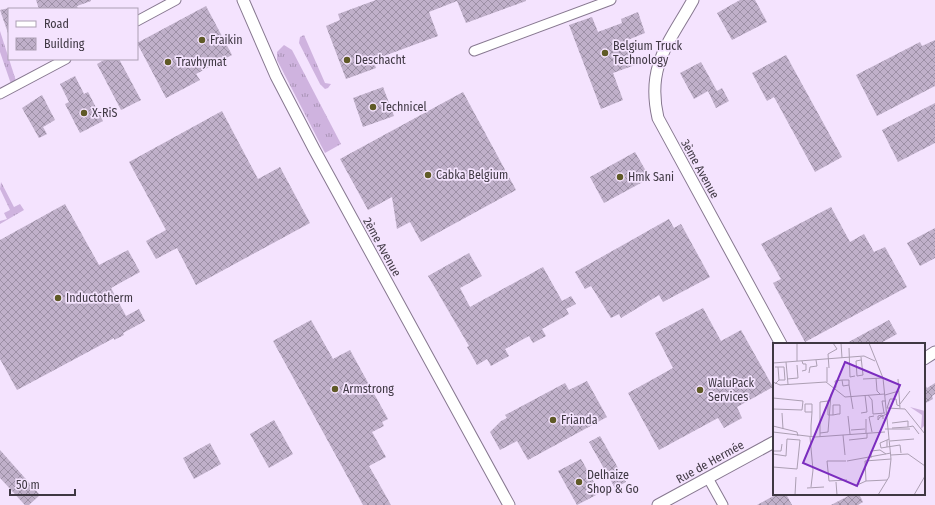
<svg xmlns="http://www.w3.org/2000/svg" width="935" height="505" viewBox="0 0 935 505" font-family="'Fira Sans Condensed',sans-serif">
  <defs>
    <pattern id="grass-tufts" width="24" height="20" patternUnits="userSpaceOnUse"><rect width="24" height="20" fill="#cfb3df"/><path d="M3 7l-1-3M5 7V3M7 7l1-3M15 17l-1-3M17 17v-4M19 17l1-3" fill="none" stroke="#a993b6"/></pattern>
    <pattern id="building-cross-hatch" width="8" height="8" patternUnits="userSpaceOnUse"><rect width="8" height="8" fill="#c0b0ca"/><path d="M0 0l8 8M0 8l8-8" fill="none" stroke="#9d90a6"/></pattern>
  </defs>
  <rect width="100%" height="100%" fill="#f4e3fe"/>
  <g fill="url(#grass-tufts)">
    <path d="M0 31 16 81 11 84 0 52Z"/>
    <path d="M304 35 325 83 331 84 328 88 325 89 320 84 299 43 300 37Z"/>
    <path d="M284 45 292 50 341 144 325 153 277 60V52Z"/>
    <path d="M1 182 14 207 20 204 24 210 0 224V221L7 219 4 213 10 210 0 189Z"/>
  </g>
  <g fill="url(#building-cross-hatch)">
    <path d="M36 0H91V1L77 6 78 9H39Z"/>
    <path d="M376 0H526V1L466 23 457 1 429 12 438 36 373 60 376 68 346 79 326 26 340 20 338 14Z"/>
    <path d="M740 0H755L767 22 732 40 717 13Z"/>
    <path d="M206 6 232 55 196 74 200 80 166 98 137 43Z"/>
    <path d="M9 8V33H8L0 10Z"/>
    <path d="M638 12 645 33 625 41 635 65 613 73 623 100 601 109 569 25 592 17 598 32 622 23 621 19Z"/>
    <path d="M935 40V86L877 116 856 75 920 42 922 46Z"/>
    <path d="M786 55 842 157 815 172 774 97 767 101 752 73Z"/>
    <path d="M106 59H119L141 100 121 110 97 64Z"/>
    <path d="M701 62 717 91 722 88 729 101 716 108 708 91 694 99 680 73Z"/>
    <path d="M75 76 84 94 88 92 103 121 80 133 65 104 69 102 60 84Z"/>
    <path d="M383 87 394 116 363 127 353 98Z"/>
    <path d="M463 92 516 190 421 242 410 222 397 229 392 197 368 210 340 159Z"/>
    <path d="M42 95 55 120 43 127 47 134 39 138 22 108Z"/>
    <path d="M935 103V143L898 162 882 130Z"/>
    <path d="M222 111 258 179 280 167 310 223 196 285 177 248 156 259 146 241 166 230 129 162Z"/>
    <path d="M635 152 650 178 604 203 590 177Z"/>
    <path d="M65 204 99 265 128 250 140 272 111 288 126 316 139 309 145 321 123 333 124 335 114 340V338L17 390 0 359V240Z"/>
    <path d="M831 207 850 242 864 234 874 252 885 247 907 287 805 342 773 283 781 279 761 244Z"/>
    <path d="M669 219 674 228 681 224 710 277 663 302 659 295 621 318 619 314 611 318 591 286 585 289 575 272Z"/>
    <path d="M935 228V258L920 266 907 243Z"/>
    <path d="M469 253 482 276 460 288 470 307 543 267 562 301 571 296 576 304 566 309 569 314 542 329 546 336 533 343 529 336 505 349 509 356 491 366 487 359 477 365 467 347 469 346 428 276Z"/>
    <path d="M703 308 721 341 741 330 773 387 737 407 742 418 724 428 718 418 659 450 628 393 673 368 655 333Z"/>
    <path d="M311 320 333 359 350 350 388 419 382 422 384 426 372 432 386 457 369 466 391 505H363L273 341Z"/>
    <path d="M889 320 897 334 879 344H845Z"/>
    <path d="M587 381 607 417 528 460 517 441 500 450 490 432 501 421 507 418 505 415 565 383 569 390Z"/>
    <path d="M924 383 927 388 935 383V394L932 396 933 399 924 404Z"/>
    <path d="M274 420 293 454 269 468 250 434Z"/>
    <path d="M600 436 626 482 615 488 589 442Z"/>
    <path d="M210 443 221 464 194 479 183 458Z"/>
    <path d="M0 450 40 495 29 505H25L0 478Z"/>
    <path d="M581 459 600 493 577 505 558 471Z"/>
    <path d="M777 494H786L792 505H757Z"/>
    <path d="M852 494H859L863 502 858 505H831Z"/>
  </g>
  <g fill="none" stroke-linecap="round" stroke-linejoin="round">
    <g stroke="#877890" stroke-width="11">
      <g id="minor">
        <path d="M137 21 176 0"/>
        <path d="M474 51 611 0"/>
        <path d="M0 94 66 59"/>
        <path d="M708 478 723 505"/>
      </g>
    </g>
    <g stroke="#877890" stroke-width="13">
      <g id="tertiary">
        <path d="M243 0 276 76 314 149 509 505"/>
        <path d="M693 0C669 43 646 66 658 118L781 344"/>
        <path d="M924 359 935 352"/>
        <path d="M658 505 774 442"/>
      </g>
    </g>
    <use href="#minor" stroke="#fff" stroke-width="9"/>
    <use href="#tertiary" stroke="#fff" stroke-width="11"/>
  </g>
  <g fill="#5f5a26" stroke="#f4e3fe" stroke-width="1.5">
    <circle cx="202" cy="40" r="4"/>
    <circle cx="605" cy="53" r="4"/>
    <circle cx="347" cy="60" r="4"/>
    <circle cx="168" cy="62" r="4"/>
    <circle cx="373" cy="107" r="4"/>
    <circle cx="84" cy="113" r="4"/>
    <circle cx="428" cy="175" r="4"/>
    <circle cx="620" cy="177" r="4"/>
    <circle cx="58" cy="298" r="4"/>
    <circle cx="335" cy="389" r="4"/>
    <circle cx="700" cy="390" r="4"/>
    <circle cx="553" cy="420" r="4"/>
    <circle cx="579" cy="482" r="4"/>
  </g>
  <g text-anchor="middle" stroke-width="3.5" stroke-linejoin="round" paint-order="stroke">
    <g font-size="12" fill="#3f3843" stroke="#f4e3fe" text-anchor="start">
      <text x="210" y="44">Fraikin</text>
      <text x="613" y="50">Belgium Truck<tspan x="613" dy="14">Technology</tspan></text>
      <text x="355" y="64">Deschacht</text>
      <text x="176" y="66">Travhymat</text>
      <text x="381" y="111">Technicel</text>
      <text x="92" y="117">X-RiS</text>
      <text x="436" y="179">Cabka Belgium</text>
      <text x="628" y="181">Hmk Sani</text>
      <text x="66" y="302">Inductotherm</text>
      <text x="708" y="387">WaluPack<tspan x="708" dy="14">Services</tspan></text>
      <text x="343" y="393">Armstrong</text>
      <text x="561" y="424">Frianda</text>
      <text x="587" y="479">Delhaize<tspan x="587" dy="14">Shop &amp; Go</tspan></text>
    </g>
    <g font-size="12" fill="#3f3843" stroke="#f4e3fe">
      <text transform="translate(700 169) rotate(61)" y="4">3ème Avenue</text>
      <text transform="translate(382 247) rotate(61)" y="4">2ème Avenue</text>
      <text transform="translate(710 462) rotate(-29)" y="4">Rue de Hermée</text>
    </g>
  </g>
  <g transform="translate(773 343)">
    <rect width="152" height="152" fill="#f4e3fe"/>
    <path d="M137 64 152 68V82L148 86 149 72Z" fill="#cfb3df"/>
    <path fill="none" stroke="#ac9fb3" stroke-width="1" d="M24 0V18M68 0 69 15M96 0 110 35 118 116 116 134 105 152M76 5 77 34 82 33M88 14 90 32 84 33 83 18 88 17M13 19 15 41M0 20 91 13 102 18M5 24H11L12 37H6M54 24V39M56 25 55 11 64 6 60 0M29 28 33 27V21H30L29 18M36 30 37 24 44 23 43 17M103 35 104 48 107 51M14 36 25 35 24 22M90 36 110 35M125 36 127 65M0 39 7 42 53 39 72 54 112 51M2 41 6 37 5 24H2M76 42 80 66M95 52 99 57 100 71 112 70M112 52 126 48M0 55 30 58 29 67 0 66M127 61 137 48M114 65 132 66 152 91M114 65 117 56H123L124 62 127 63M9 70 10 86M88 70 94 69 92 52M111 70 109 58H113M75 73 77 91M110 76V73L109 72 105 73V77L107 74 110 73 113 71H114M0 83 24 89 25 93M135 84 140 83 146 91M119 85 135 84V78L119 80M112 86H137M78 87 92 86M0 89 42 94 112 89M99 89 96 74 101 73M47 90V59L55 58V72H60L65 71H67V62H60V72M93 90V76M70 92 72 112M37 94 40 127 38 144M38 94V83L39 69V61H32V69H39M47 94V90L55 89 58 51 63 44 62 38 69 37H76V42L70 43 69 37M116 96 114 97V104L127 102 128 110M76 97 94 95V90M117 98 141 96M114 104 108 105 107 100 114 97M0 108H8L9 101M0 111 13 113 14 96 27 97 24 126 0 124M118 112 135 111 152 123M98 115V108L107 107 113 111M73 118H54L56 138 74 137M74 118 118 110M93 138 92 118 118 116M63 139 64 152M82 143 93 138 114 137M34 145 51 144M22 152 23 134M141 152 152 133"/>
    <path fill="#7b2cbf" fill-opacity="0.15" stroke="#7b2cbf" stroke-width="2" d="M72 19 127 42 84 143 30 120Z"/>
    <rect width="152" height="152" fill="none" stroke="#3f3843" stroke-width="2"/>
  </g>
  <rect x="8" y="8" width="130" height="52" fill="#f4e3fe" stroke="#ac9fb3"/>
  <rect x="16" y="21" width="20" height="6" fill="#ffffff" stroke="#ac9fb3"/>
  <text x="44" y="28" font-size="12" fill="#3f3843">Road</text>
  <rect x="16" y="38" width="20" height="12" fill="url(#building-cross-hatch)" stroke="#ac9fb3"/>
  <text x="44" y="48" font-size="12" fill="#3f3843">Building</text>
  <path d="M10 489v6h65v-6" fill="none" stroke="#3f3843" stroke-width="2"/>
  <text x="16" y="489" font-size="12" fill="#3f3843" stroke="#f4e3fe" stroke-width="3" paint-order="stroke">50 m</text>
</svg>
